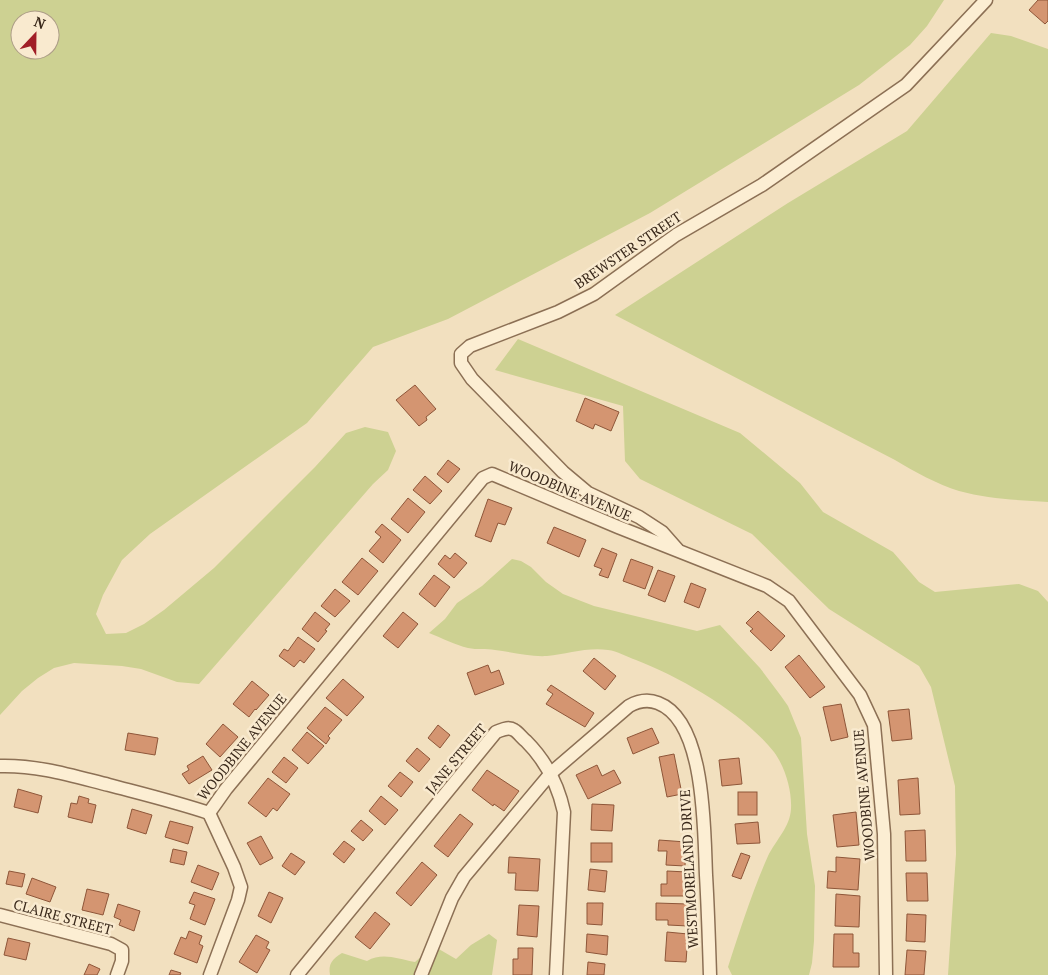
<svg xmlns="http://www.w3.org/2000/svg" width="1048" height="975" viewBox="0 0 1048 975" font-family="'PT Serif',serif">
  <rect width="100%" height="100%" fill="#f2e0bf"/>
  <g fill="#cdd192" fill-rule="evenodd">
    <path d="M0 0H944L927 26 910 45 859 85 650 213 448 319 373 347 307 423 150 534 122 560 103 595 96 614 106 634 126 633 144 624 164 610 214 568 315 467 346 433 365 427 388 432 396 451 388 470 373 484 199 684 177 682 141 669 122 666 74 663 54 668 38 678 22 691 0 715ZM20 20H50V50H20Z"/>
    <path d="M991 33 1011 36 1048 49V502C1018 500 988 499 959 491 937 484 915 472 895 460L615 315 788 203 907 131Z"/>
    <path d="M518 339 740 433 800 483 823 512 893 552 919 582 935 592 1019 584 1038 591 1048 602V975H948L956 854 955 786 931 687 919 666 829 609 752 534 640 479 625 461 623 406 495 370Z"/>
    <path d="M512 559 521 561 531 567 546 582 563 594 594 606 697 631 720 625 760 668 781 696 788 706 801 738 807 834 815 886 814 941 812 963 809 975H732L728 967C740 930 752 892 768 856 776 840 790 827 791 809 792 790 785 767 774 752 743 713 682 678 636 660 627 657 617 651 608 650 587 647 567 654 547 656 530 657 512 652 495 650 486 648 477 650 468 648 455 645 442 638 429 633L445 619 457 603 482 586Z"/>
    <path d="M489 934 497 940 492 975H330C328 964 332 959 342 953L367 961C383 952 397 959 415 962L425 953 437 948 456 959 471 945Z"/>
  </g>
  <g fill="#d49571" stroke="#8e5639">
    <path d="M1038 0H1048V21L1045 24 1029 10Z"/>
    <path d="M415 385 436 409 426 417 427 420 419 426 396 400Z"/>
    <path d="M585 398 619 412 611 431 595 424 593 429 576 421Z"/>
    <path d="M448 460 460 469 448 483 437 474Z"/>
    <path d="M425 476 442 491 430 504 413 490Z"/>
    <path d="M408 498 425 512 408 533 391 519Z"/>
    <path d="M488 499 512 508 505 525 498 523 491 542 475 536Z"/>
    <path d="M382 524 401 540 383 563 369 551 381 537 375 532Z"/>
    <path d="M554 527 586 540 579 557 547 543Z"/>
    <path d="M602 548 617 554 608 578 599 575 602 569 594 566Z"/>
    <path d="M455 553 467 563 454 578 438 564 445 555 450 559Z"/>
    <path d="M362 558 378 571 358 595 342 582Z"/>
    <path d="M631 559 653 567 645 589 623 581Z"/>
    <path d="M658 570 675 576 665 602 648 595Z"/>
    <path d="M434 575 450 587 435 607 419 594Z"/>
    <path d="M691 583 706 589 699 608 684 602Z"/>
    <path d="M335 589 350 601 335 617 321 606Z"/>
    <path d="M758 611 785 636 771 651 750 631 753 629 746 623Z"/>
    <path d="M315 612 330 624 325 630 327 631 318 642 302 629Z"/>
    <path d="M403 612 418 624 398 648 383 636Z"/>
    <path d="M298 637 315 649 304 663 300 660 294 667 279 656 284 649 288 651Z"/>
    <path d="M799 655 825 687 810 698 785 667Z"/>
    <path d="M594 658 616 676 605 690 583 671Z"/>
    <path d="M488 665 491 673 499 670 504 684 475 695 467 673Z"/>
    <path d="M343 679 364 697 347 716 326 698Z"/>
    <path d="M252 681 269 695 256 710 255 709 249 717 233 704Z"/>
    <path d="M551 685 594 713 585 727 546 704 553 694 547 690Z"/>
    <path d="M841 704 848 737 831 741 823 707Z"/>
    <path d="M325 707 342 720 328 736 330 738 326 744 307 728Z"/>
    <path d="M909 709 912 739 892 741 888 711Z"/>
    <path d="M223 724 238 737 220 757 206 744Z"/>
    <path d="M438 725 450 735 440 748 428 738Z"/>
    <path d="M652 728 659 743 633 754 627 738Z"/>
    <path d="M307 732 324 746 308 764 292 750Z"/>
    <path d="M128 733 158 738 155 755 125 750Z"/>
    <path d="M417 748 430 759 419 772 406 761Z"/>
    <path d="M674 754 682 794 667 797 659 757Z"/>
    <path d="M203 756 212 770 189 784 182 774 189 770 187 766Z"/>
    <path d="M284 757 298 768 286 783 272 772Z"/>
    <path d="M739 758 742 784 722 786 719 760Z"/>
    <path d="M597 765 602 776 614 770 621 783 588 799 576 775Z"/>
    <path d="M487 770 519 791 504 811 494 804 493 806 472 790Z"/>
    <path d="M400 772 413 782 401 797 388 786Z"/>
    <path d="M268 778 290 794 277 811 273 808 266 817 248 803Z"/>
    <path d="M918 778 920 814 900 815 898 780Z"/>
    <path d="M18 789 42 796 38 813 14 807Z"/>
    <rect x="738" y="792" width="19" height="23"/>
    <path d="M79 796 89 799 88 803 96 805 92 823 68 817 71 803 77 804Z"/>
    <path d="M381 796 398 810 385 825 369 811Z"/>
    <path d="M592 804 614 805 612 831 591 830Z"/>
    <path d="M132 809 152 815 146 834 127 828Z"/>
    <path d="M856 812 859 845 837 847 833 815Z"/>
    <path d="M460 814 473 824 448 857 434 846Z"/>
    <path d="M361 820 373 830 363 841 351 831Z"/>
    <path d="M170 821 193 827 188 844 165 837Z"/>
    <path d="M758 822 760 843 737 844 735 824Z"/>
    <path d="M925 830 926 861H906L905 831Z"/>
    <path d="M261 836 273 858 260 865 247 843Z"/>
    <path d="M659 840 686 842 685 866 666 865 667 851H658Z"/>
    <path d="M344 841 355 849 344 863 333 854Z"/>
    <rect x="591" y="843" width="21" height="19"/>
    <path d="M173 849 187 852 184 865 170 862Z"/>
    <path d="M291 853 305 862 295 875 282 866Z"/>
    <path d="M741 853 750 856 741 879 732 876Z"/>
    <path d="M509 857 540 859 538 891 515 890 516 873H508Z"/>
    <path d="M836 857 860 859 858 890 827 888 828 871 836 872Z"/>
    <path d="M422 862 437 875 411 906 396 893Z"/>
    <path d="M198 865 219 873 212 890 191 882Z"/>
    <path d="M590 869 607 871 605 892 588 890Z"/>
    <path d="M9 871 25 874 22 887 6 884Z"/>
    <path d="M667 871 687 872V896H661V884H667Z"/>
    <path d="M906 873H927L928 901H907Z"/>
    <path d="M32 878 56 887 50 902 26 894Z"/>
    <path d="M87 889 109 894 103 915 82 910Z"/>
    <path d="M194 892 215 899 205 925 190 919 195 905 189 903Z"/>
    <path d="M269 892 283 898 271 923 258 916Z"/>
    <path d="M836 894 860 896 859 927 835 926Z"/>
    <path d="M587 903H603L602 925 587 924Z"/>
    <path d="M656 903 688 904V926L668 925V920H656Z"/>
    <path d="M118 904 140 911 134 931 119 925 121 920 114 917Z"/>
    <path d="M519 905 539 906 537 937 517 935Z"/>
    <path d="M375 912 390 924 370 949 355 937Z"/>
    <path d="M907 914 926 915 925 942 906 941Z"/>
    <path d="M189 931 202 936 199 944 203 946 197 963 174 954 181 937 186 939Z"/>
    <path d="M667 932 688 934 686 962 665 961Z"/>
    <path d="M587 934 608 936 607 955 586 952Z"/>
    <path d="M834 934H853V953H859V967H833Z"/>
    <path d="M256 935 269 942 266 948 270 950 257 973 239 962Z"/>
    <path d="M8 938 30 943 26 960 4 955Z"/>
    <path d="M518 948H533L532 975H513V959H518Z"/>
    <path d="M907 950 926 951 924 975H905Z"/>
    <path d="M588 962 605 964 604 975H587Z"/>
    <path d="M89 964 100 969 97 975H84Z"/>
    <path d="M171 970 181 973 180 975H169Z"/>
  </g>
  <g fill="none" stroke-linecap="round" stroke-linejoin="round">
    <g stroke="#8c7055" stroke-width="15">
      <g id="minor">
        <path d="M677 549 662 532 639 517 588 493 563 472 472 379 461 363V354L470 346 558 312 594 294 676 235 762 185 906 85 986 0"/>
        <path d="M0 766C38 765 73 776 109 785 143 794 176 802 209 813"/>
        <path d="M209 813 226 789 483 478 492 474 618 527 767 586 789 601 860 695 874 725 884 834 886 975"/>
        <path d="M209 813 234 867 241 887 238 900 210 975"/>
        <path d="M0 915 111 944 122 950V961L117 975"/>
        <path d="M297 975 496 732C502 730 508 726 514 730 518 732 522 738 526 741 546 761 558 784 564 812L556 975"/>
        <path d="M421 975 452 898 464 877 551 773 629 706C638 701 648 699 658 703 706 721 704 832 706 875 708 909 709 942 710 975"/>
      </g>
    </g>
    <use href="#minor" stroke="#fceed3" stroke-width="12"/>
  </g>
  <g text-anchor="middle" stroke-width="5" stroke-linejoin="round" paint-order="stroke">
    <g font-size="14" fill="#3a291b" stroke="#f9eacf">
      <text transform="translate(628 250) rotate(-34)" y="5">BREWSTER STREET</text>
      <text transform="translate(570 491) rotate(23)" y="5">WOODBINE AVENUE</text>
      <text transform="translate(242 747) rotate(-51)" y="5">WOODBINE AVENUE</text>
      <text transform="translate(456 759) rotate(-50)" y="5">JANE STREET</text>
      <text transform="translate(864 795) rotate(-95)" y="5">WOODBINE AVENUE</text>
      <text transform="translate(689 869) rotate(-93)" y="5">WESTMORELAND DRIVE</text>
      <text transform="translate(63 917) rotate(15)" y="5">CLAIRE STREET</text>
    </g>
  </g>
  <g transform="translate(35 35) rotate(22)"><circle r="24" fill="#f9eacf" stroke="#ad9d87"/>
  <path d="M0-4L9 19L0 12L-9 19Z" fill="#a11f27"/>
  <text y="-8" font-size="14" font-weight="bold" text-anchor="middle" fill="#3a291b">N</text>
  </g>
</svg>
